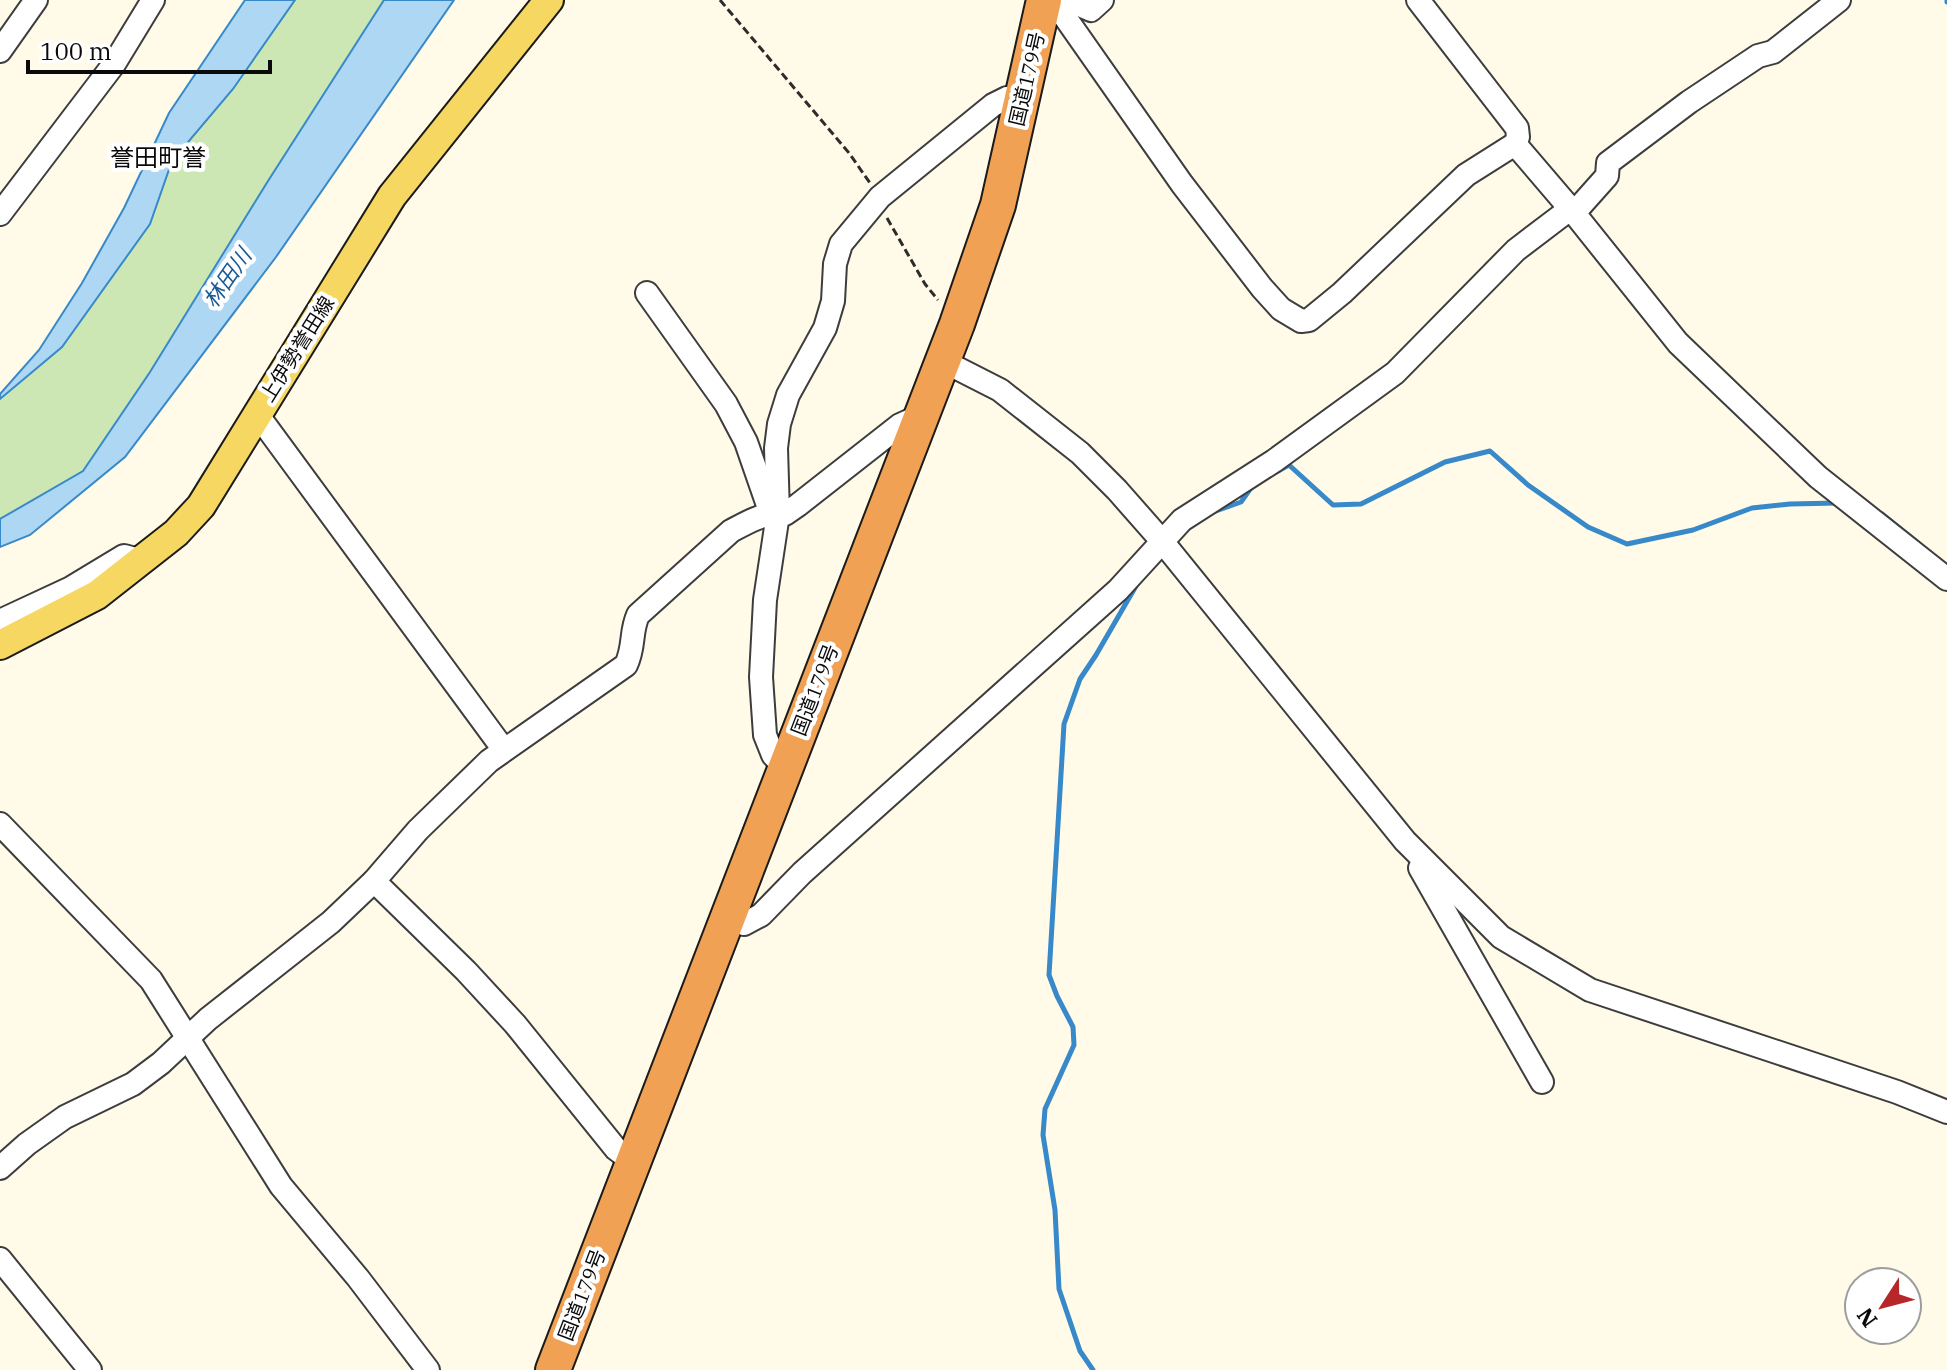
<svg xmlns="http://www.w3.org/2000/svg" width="1947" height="1370" viewBox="0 0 1947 1370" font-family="'IBM Plex Serif','Noto Sans JP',serif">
  <rect width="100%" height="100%" fill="#fffbe8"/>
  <path fill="#cce7b3" d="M295 0H384L268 181 150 372 83 471 0 519V399L62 347 150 224 172 161 233 89Z"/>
  <g fill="#aed7f4" stroke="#3789c9" stroke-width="2">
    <path d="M245 0H295L233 89 172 161 150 224 62 347 0 399V394L39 350 82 283 124 208 169 113Z"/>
    <path d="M384 0H454L276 257 125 457 30 535 0 547V519L83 471 150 372 268 181Z"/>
  </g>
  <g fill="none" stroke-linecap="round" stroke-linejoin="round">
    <g stroke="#3789c9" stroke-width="5">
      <path d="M1947 0V2"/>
      <path d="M1276 472 1289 465 1333 505 1361 504 1445 462 1490 451 1528 485 1588 527 1627 544 1693 530 1752 508 1790 504 1838 503"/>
      <path d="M1210 513 1241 502 1253 485"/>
      <path d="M1882 514 1918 543"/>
      <path d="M1093 1370 1080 1351 1059 1289 1055 1210 1043 1135 1045 1109 1074 1045 1073 1027 1057 996 1049 975 1064 724 1080 679 1096 655 1136 586"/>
    </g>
    <g stroke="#3d3d3d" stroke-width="26">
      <g id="minor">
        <path d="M1053 0 1182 184 1262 288 1281 309 1301 321 1309 320 1342 293 1466 175 1515 144 1518 137 1517 128 1418 0"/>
        <path d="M1068 0 1091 10 1102 0"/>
        <path d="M0 51 36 0"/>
        <path d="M1515 144 1574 213 1678 343 1818 477 1947 579"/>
        <path d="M1574 213 1607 176 1608 163 1689 102 1758 56 1773 52 1839 0"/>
        <path d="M0 214 114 64 153 0"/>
        <path d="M647 293 726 404 746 442 771 514"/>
        <path d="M943 361 1000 390 1080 453 1117 490 1161 540 1405 841 1501 937 1590 990 1897 1092 1947 1112"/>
        <path d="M257 414 504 750"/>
        <path d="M920 421 911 420 900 425 798 505 785 514H778L776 448 779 424 788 395 825 328 833 301 835 264 841 244 880 197 993 105 1007 98 1023 97"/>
        <path d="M0 621 71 588 124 556 143 561"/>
        <path d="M0 824 151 980 281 1186 358 1278 428 1370"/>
        <path d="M1420 868 1542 1082"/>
        <path d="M374 881 466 971 515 1024 616 1149 633 1162"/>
        <path d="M727 917 744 924 761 915 802 873 1118 590 1182 520 1274 461 1395 373 1516 250 1570 209"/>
        <path d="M0 1168 27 1144 65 1117 133 1084 161 1063 208 1019 331 922 374 881 418 830 489 761 626 665C635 646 630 633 638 615L731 531C746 523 761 514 778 514L765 600 761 677 765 735 773 755 785 768"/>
        <path d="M0 1259 90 1370"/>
      </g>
    </g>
    <g stroke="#1b1b1b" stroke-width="32">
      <path id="major" d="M0 645 97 595 176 533 201 506 392 196 549 0"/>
    </g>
    <g stroke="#1b1b1b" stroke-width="38">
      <path id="highway" d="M553 1370 957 324 998 205 1044 0"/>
    </g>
    <g stroke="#2c2c2c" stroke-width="3" stroke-dasharray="8 4" stroke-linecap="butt">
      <path d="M720 0 849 153 870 183"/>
      <path d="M887 218 925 284 938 300"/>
    </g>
    <use href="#minor" stroke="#fff" stroke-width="22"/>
    <use href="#major" stroke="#f5d761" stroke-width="28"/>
    <use href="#highway" stroke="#f1a153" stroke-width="34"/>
  </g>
  <g text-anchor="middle" stroke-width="8" stroke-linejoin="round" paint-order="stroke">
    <g font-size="20" fill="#0a0a0a" stroke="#fff">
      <text transform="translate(1027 79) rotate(-77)" y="7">国道179号</text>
      <text transform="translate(297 349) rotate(-58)" y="7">上伊勢誉田線</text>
      <text transform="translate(815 690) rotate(-69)" y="7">国道179号</text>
      <text transform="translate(582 1295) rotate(-69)" y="7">国道179号</text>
    </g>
    <g font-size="22" font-style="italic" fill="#185b97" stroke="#fff">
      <text transform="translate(227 278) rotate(-55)" y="8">林田川</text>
    </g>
    <g font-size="24" fill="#0a0a0a" stroke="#fff">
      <text x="158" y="166">誉田町誉</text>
    </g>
  </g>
  <g transform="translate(1883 1306) rotate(234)"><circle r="38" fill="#ffffff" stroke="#9d9d9d" stroke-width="2"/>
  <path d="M0-6L14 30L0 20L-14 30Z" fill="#b52728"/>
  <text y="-12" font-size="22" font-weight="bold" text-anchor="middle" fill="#0a0a0a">N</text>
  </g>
  <path d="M28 60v12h242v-12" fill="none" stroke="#0a0a0a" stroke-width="4"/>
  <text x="40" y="60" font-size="24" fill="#0a0a0a" stroke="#ffffff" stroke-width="6" paint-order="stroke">100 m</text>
</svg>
